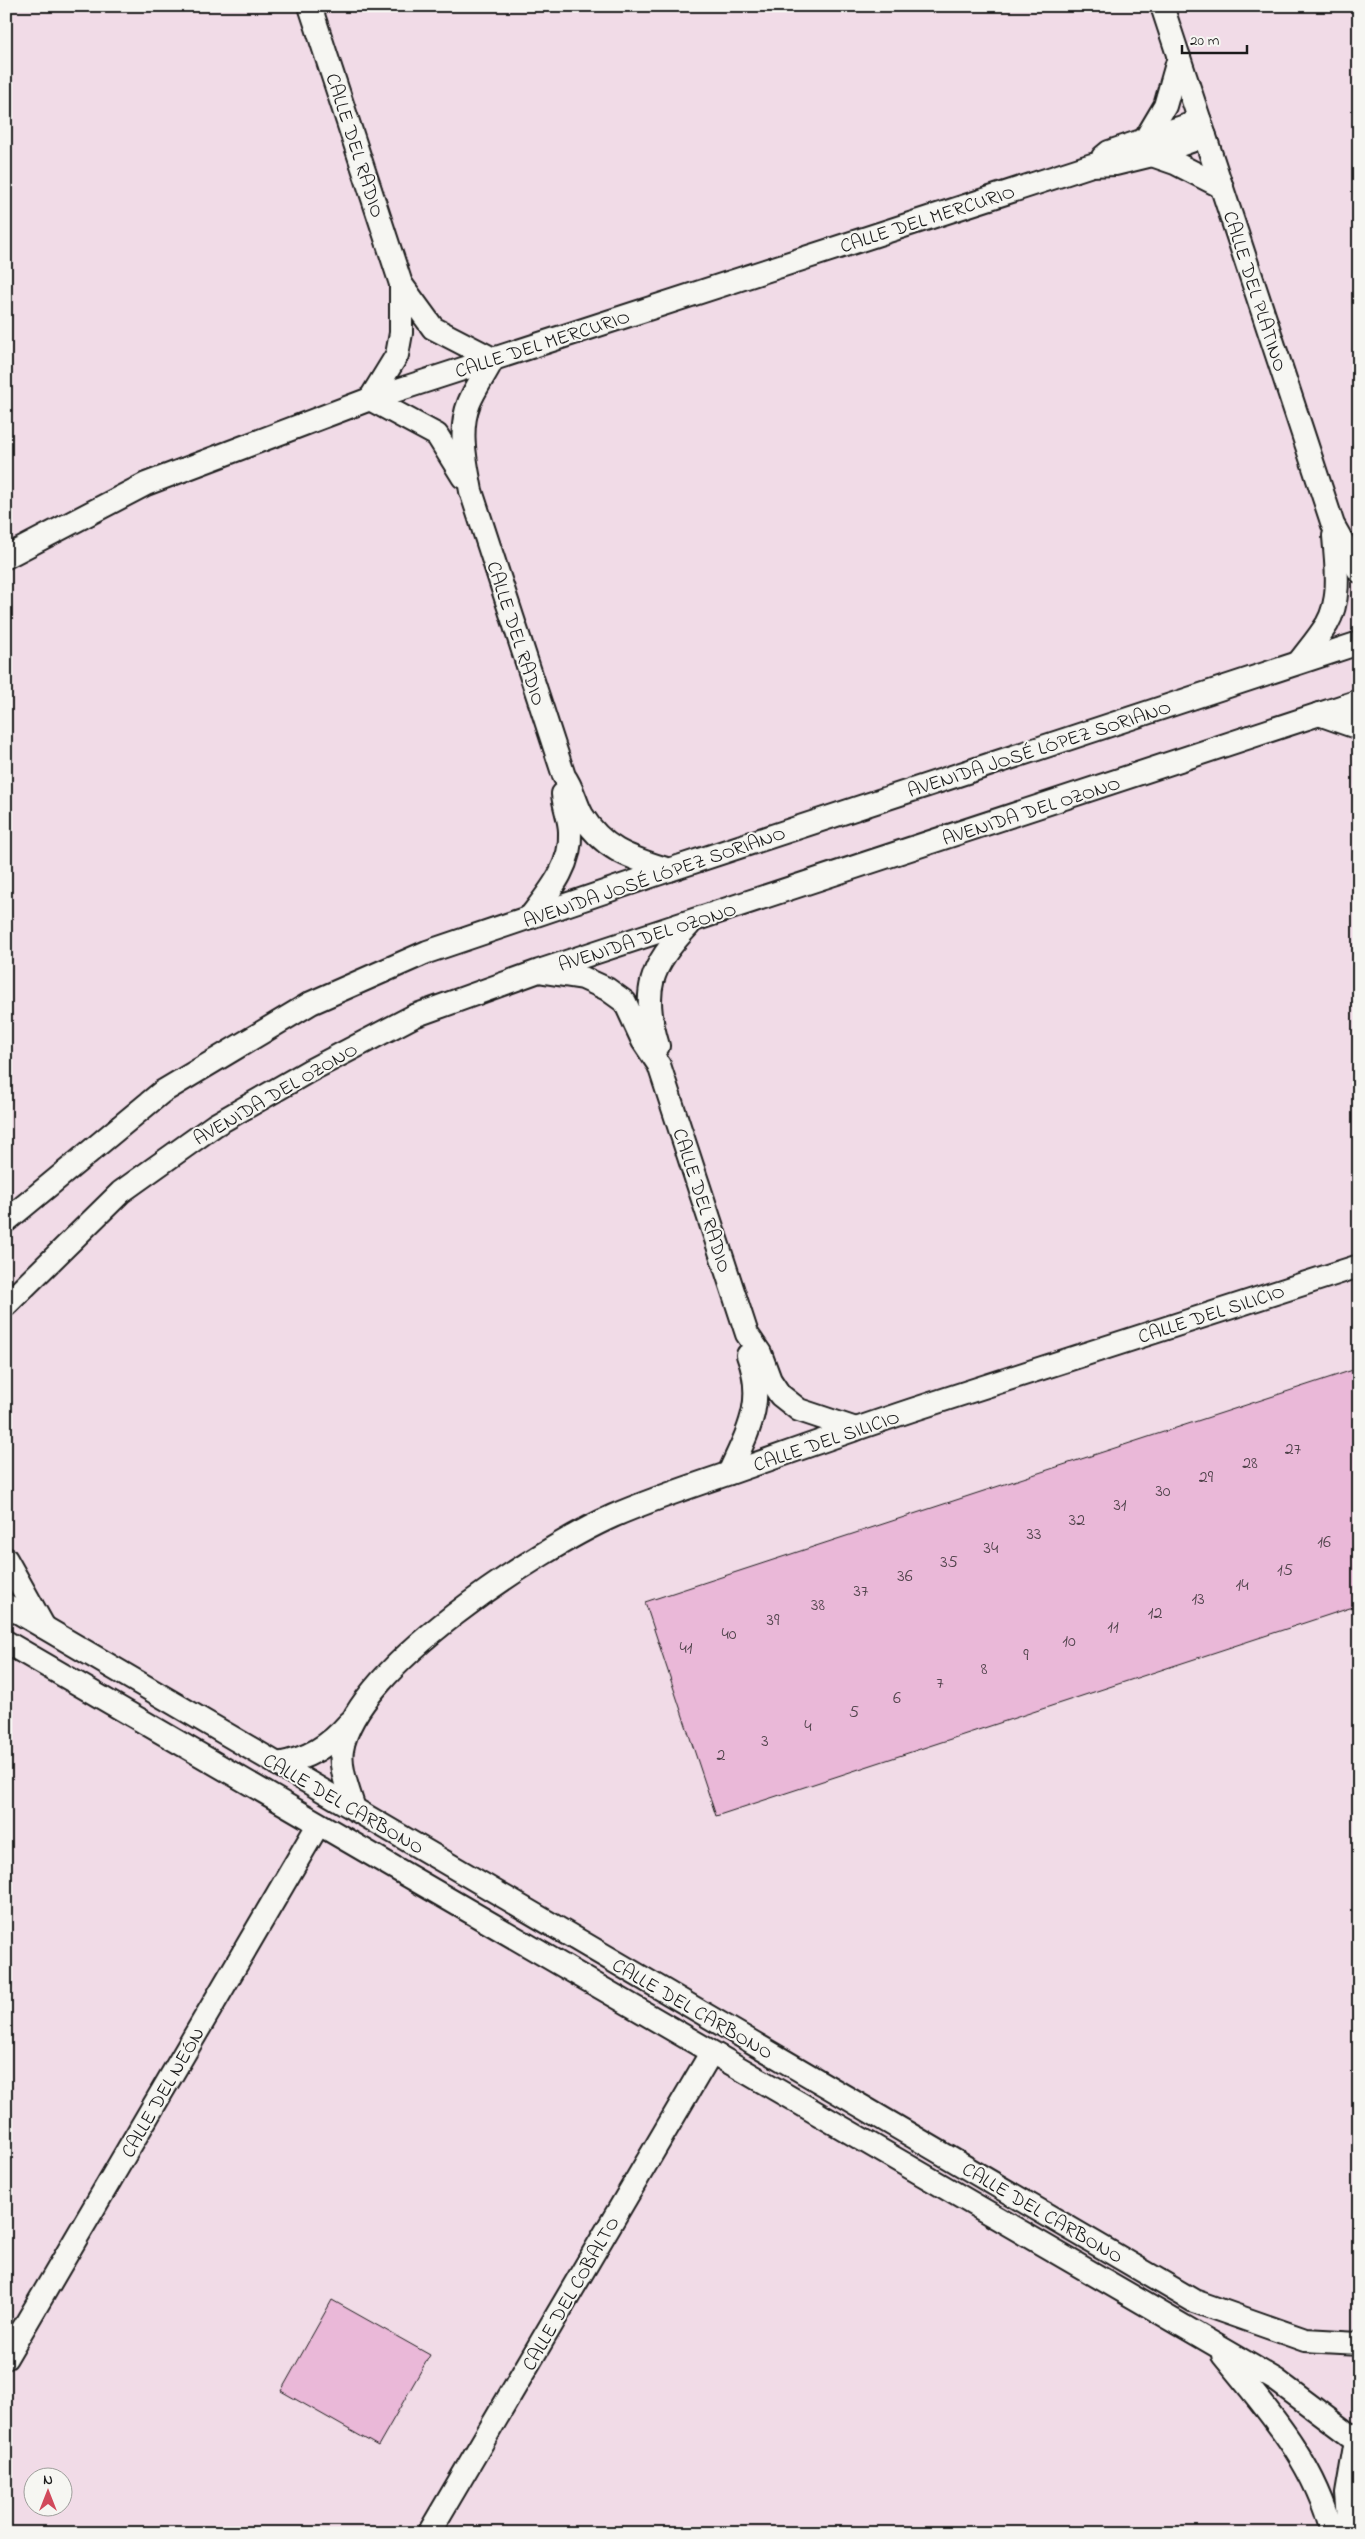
<svg xmlns="http://www.w3.org/2000/svg" width="1365" height="2539" viewBox="0 0 1365 2539" font-family="'Indie Flower',sans-serif">
  <rect width="100%" height="100%" fill="#f4eaed"/>
  <filter id="ink" filterUnits="userSpaceOnUse"><feTurbulence type="fractalNoise" baseFrequency=".02" numOctaves="2"/><feDisplacementMap in="SourceGraphic" scale="10" xChannelSelector="R" yChannelSelector="G"/><feConvolveMatrix kernelMatrix="1 2 1 2 8 2 1 2 1" color-interpolation-filters="sRGB"/></filter>
  <g filter="url(#ink)">
    <path fill="#f1dbe7" fill-rule="evenodd" d="M6 6H1359V2533H6ZM32 2476H62V2506H32Z"/>
    <g fill="#eab8d8" stroke="#1c1c1c">
      <path d="M1359 1368V1605L716 1816 645 1602Z"/>
      <path d="M332 2300 430 2355 378 2446 281 2391Z"/>
    </g>
    <g fill="none" stroke-linecap="round" stroke-linejoin="round">
      <g stroke="#1c1c1c" stroke-width="26">
        <g id="minor">
          <path d="M310 6 401 284 433 328 493 359C486 373 474 390 469 403 458 431 466 463 471 491L564 776C573 788 575 802 582 815 604 851 632 858 669 870"/>
          <path d="M1162 6 1333 525 1359 571"/>
          <path d="M1146 138 1165 106 1179 57"/>
          <path d="M1152 155 1205 136"/>
          <path d="M1103 157 1109 152 1200 121"/>
          <path d="M401 284V333L397 355 370 399 437 435 463 477"/>
          <path d="M6 557 146 484 370 399 1092 165 1115 164 1152 155 1175 163 1222 187"/>
          <path d="M1299 662C1308 650 1319 637 1327 624 1342 598 1336 564 1334 536"/>
          <path d="M1319 714 1359 728"/>
          <path d="M530 917C549 892 572 866 570 832 570 819 564 807 563 794"/>
          <path d="M544 972 583 978 607 989 625 1002 643 1041 659 1065 747 1334 760 1353 770 1380 780 1395 799 1410 856 1429"/>
          <path d="M658 1046C641 990 650 967 689 925"/>
          <path d="M6 1221 162 1092 311 1003 427 952 669 870 1359 643"/>
          <path d="M6 1305 121 1192 215 1125 309 1071 414 1016 539 971 1359 701"/>
          <path d="M729 1473C748 1431 766 1402 748 1355"/>
          <path d="M6 1559 44 1627"/>
          <path d="M6 1605 1194 2301 1305 2340 1359 2343"/>
          <path d="M6 1642 1276 2380 1356 2440"/>
          <path d="M277 1764C308 1759 329 1746 349 1723"/>
          <path d="M354 1809C349 1792 339 1768 342 1750 354 1668 541 1548 613 1516 652 1499 692 1486 733 1472 793 1451 852 1430 912 1410 1061 1362 1210 1314 1359 1266"/>
          <path d="M1223 2355C1267 2409 1316 2464 1332 2533"/>
          <path d="M6 2358 318 1825"/>
          <path d="M429 2533 711 2053"/>
          <path d="M1350 2533 1347 2493 1356 2440 1359 2434"/>
        </g>
      </g>
      <use href="#minor" stroke="#f6f6f2" stroke-width="22"/>
    </g>
  </g>
  <g text-anchor="middle" stroke-width="4" stroke-linejoin="round" paint-order="stroke">
    <g font-size="18" fill="#50434b">
      <text x="1293" y="1454">27</text>
      <text x="1250" y="1468">28</text>
      <text x="1206" y="1482">29</text>
      <text x="1163" y="1496">30</text>
      <text x="1120" y="1510">31</text>
      <text x="1077" y="1525">32</text>
      <text x="1034" y="1539">33</text>
      <text x="1324" y="1547">16</text>
      <text x="991" y="1553">34</text>
      <text x="949" y="1567">35</text>
      <text x="1285" y="1575">15</text>
      <text x="905" y="1581">36</text>
      <text x="1242" y="1590">14</text>
      <text x="861" y="1596">37</text>
      <text x="1198" y="1604">13</text>
      <text x="818" y="1610">38</text>
      <text x="1155" y="1618">12</text>
      <text x="773" y="1625">39</text>
      <text x="1113" y="1632">11</text>
      <text x="729" y="1639">40</text>
      <text x="1069" y="1646">10</text>
      <text x="686" y="1653">41</text>
      <text x="1026" y="1660">9</text>
      <text x="984" y="1674">8</text>
      <text x="940" y="1688">7</text>
      <text x="897" y="1703">6</text>
      <text x="854" y="1717">5</text>
      <text x="808" y="1731">4</text>
      <text x="765" y="1746">3</text>
      <text x="721" y="1760">2</text>
    </g>
    <g font-size="20" fill="#1c1c1c" stroke="#f6f6f2">
      <text transform="translate(356 145) rotate(72)" y="7">CALLE DEL RADIO</text>
      <text transform="translate(927 218) rotate(-18)" y="7">CALLE DEL MERCURIO</text>
      <text transform="translate(1256 291) rotate(72)" y="7">CALLE DEL PLATINO</text>
      <text transform="translate(542 343) rotate(-18)" y="7">CALLE DEL MERCURIO</text>
      <text transform="translate(517 633) rotate(72)" y="7">CALLE DEL RADIO</text>
      <text transform="translate(1039 748) rotate(-18)" y="7">AVENIDA JOSÉ LÓPEZ SORIANO</text>
      <text transform="translate(1031 810) rotate(-18)" y="7">AVENIDA DEL OZONO</text>
      <text transform="translate(654 876) rotate(-19)" y="7">AVENIDA JOSÉ LÓPEZ SORIANO</text>
      <text transform="translate(647 936) rotate(-18)" y="7">AVENIDA DEL OZONO</text>
      <text transform="translate(275 1093) rotate(-30)" y="7">AVENIDA DEL OZONO</text>
      <text transform="translate(703 1200) rotate(72)" y="7">CALLE DEL RADIO</text>
      <text transform="translate(1211 1313) rotate(-18)" y="7">CALLE DEL SILICIO</text>
      <text transform="translate(826 1440) rotate(-19)" y="7">CALLE DEL SILICIO</text>
      <text transform="translate(344 1803) rotate(30)" y="7">CALLE DEL CARBONO</text>
      <text transform="translate(693 2008) rotate(30)" y="7">CALLE DEL CARBONO</text>
      <text transform="translate(162 2092) rotate(-60)" y="7">CALLE DEL NEÓN</text>
      <text transform="translate(1043 2212) rotate(30)" y="7">CALLE DEL CARBONO</text>
      <text transform="translate(570 2293) rotate(-60)" y="7">CALLE DEL COBALTO</text>
    </g>
  </g>
  <rect width="1365" height="2539" fill="none" stroke="#f6f6f2" stroke-width="25"/>
  <rect x="12" y="12" width="1340" height="2514" fill="none" stroke="#1c1c1c" stroke-width="2" filter="url(#ink)"/>
  <g transform="translate(48 2492)"><circle r="24" fill="#f6f6f2" stroke="#9f9f9c"/>
  <path d="M0-4L9 19L0 12L-9 19Z" fill="#d1495b"/>
  <text y="-8" font-size="14" font-weight="bold" text-anchor="middle" fill="#1c1c1c">N</text>
  </g>
  <path d="M1182 45v8h65v-8" fill="none" stroke="#1c1c1c" stroke-width="2.5"/>
  <text x="1190" y="45" font-size="15" fill="#1c1c1c" stroke="#f6f6f2" stroke-width="4" paint-order="stroke">20 m</text>
</svg>
